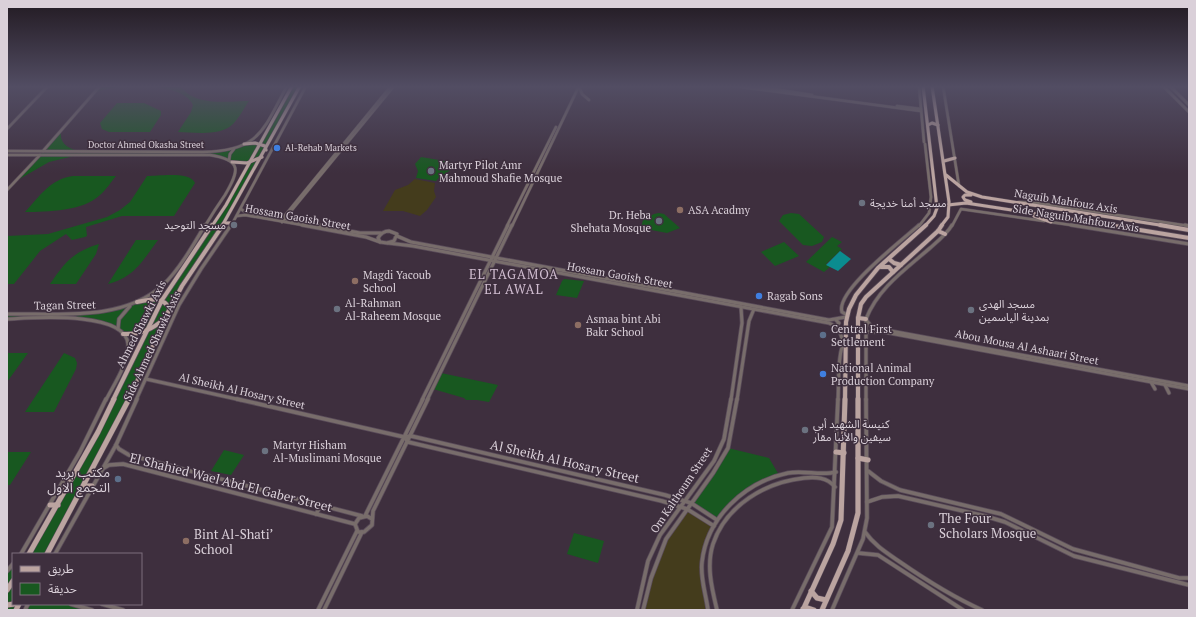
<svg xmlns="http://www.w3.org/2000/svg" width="1196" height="617" viewBox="0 0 1196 617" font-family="'PT Serif','Noto Sans Arabic',serif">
  <rect width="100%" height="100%" fill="#3e2f3e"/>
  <g fill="#185820">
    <path d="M100 86H180C196 107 226 101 249 101 244 108 239 118 233 124 220 137 193 132 178 132L191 112 193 105C183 81 116 84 96 92Z"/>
    <path d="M292 86H300L238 200 182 286 123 413 47 554H29L75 474 146 332 128 335 118 329 87 319H7V314H90L110 311 137 302 162 300 213 225 249 163H237L218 156 78 155 49 162 16 181 61 131C59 144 69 149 80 151L213 152 240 146 260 144Z"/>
    <path d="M117 103H144L161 111V115L150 132H109L102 129 100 123Z"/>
    <path d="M421 157 457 163C452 172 442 173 436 181L416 178 418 171 415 164Z"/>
    <path d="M73 176H116C111 182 106 190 100 195 84 211 47 212 25 212 40 196 50 179 73 176Z"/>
    <path d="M147 176C159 176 190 171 195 183L174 216H122L86 227 87 236 85 237 72 240 66 234 40 251 14 284H7V236L48 234 107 217 120 210 130 202Z"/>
    <path d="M659 213 664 214 680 228 667 233 641 228 643 220 654 214Z"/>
    <path d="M791 213 799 214 824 237 822 242 812 246 803 245 779 221 783 215Z"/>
    <path d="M832 237 842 242 837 246 842 249 826 264 830 267 824 272 806 262Z"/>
    <path d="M136 240H158C143 260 135 277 108 284Z"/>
    <path d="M784 242 799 256 775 266 761 252Z"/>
    <path d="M99 244 96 254 76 284H50C65 262 73 252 99 244Z"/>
    <path d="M564 279 584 281 577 298 556 295 562 281Z"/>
    <path d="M7 353H28L7 382Z"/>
    <path d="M64 353 75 358 77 363 76 369 54 412H25Z"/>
    <path d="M441 373 498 385 489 402 477 400H466L464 398 433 389Z"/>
    <path d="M728 448 769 458 779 475 740 495 717 520 691 503 713 473Z"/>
    <path d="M224 450 244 455 231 475 211 471Z"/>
    <path d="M7 452H31L10 485H7Z"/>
    <path d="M574 533 604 541 598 563 567 554Z"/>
    <path d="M13 566V604H19L16 610H7V571Z"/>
    <path d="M28 604H71L92 610H25Z"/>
  </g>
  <g fill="#443c1c">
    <path d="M415 179 435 183 434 191 436 197 427 210 420 216 403 211H383L395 190 408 185Z"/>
    <path d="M687 509 714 526C698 559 703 576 708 610H643L647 591 666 539Z"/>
  </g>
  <path fill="#0b8c8f" d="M840 251 851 259 838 271 826 265Z"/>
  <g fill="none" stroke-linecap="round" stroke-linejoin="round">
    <g stroke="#5a4c5a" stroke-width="3.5">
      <g id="minor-far2">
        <path d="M579 86 582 94 589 100"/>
        <path d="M734 86 921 111"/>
        <path d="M753 86 812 95"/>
        <path d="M919 86 924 142"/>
        <path d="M943 86 959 186"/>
        <path d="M1163 86 1189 112"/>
        <path d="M1170 86 1189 105"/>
        <path d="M897 106 921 109"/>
        <path d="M7 129 48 86"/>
        <path d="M7 151 203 152C260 151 263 130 287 86"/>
        <path d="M43 151 100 86"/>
        <path d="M7 155H210C243 160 239 171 225 195 218 205 211 216 205 226"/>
        <path d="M229 160 230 154 234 149"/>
        <path d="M7 190 40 155"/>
        <path d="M1019 202 1038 203 1189 226"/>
        <path d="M241 209 245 212 324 226"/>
        <path d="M237 216 245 215 308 226"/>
        <path d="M282 222 394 86"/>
        <path d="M282 222V219L391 86"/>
        <path d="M1050 222 1078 226"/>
        <path d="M231 226 306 86"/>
        <path d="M507 226 556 127"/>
        <path d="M512 226 579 86"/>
        <path d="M919 226 929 213 931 197 925 144"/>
        <path d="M952 226 961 209 1044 221"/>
      </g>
    </g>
    <g stroke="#5a4c5a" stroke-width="4.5">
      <g id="minor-far1">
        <path d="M302 225 366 237 380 242"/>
        <path d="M318 225 360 233H381"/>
        <path d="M1071 225 1189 244"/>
        <path d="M1185 225 1189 226"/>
        <path d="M389 231 397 234 394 241 387 243 380 242 378 238C381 233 384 231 389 231Z"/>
        <path d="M397 236 411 242 829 320 846 317"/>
        <path d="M388 243 413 246 829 323 846 332"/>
        <path d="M7 314C58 313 122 322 163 285 179 270 194 244 205 225"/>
        <path d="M847 315 842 312C835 291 904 239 919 225"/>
        <path d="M7 319C31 318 125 310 128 344 129 363 114 384 106 400"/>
        <path d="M836 320 839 323 836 326 840 332 843 342"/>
        <path d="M867 321 871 326 880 329 1189 386"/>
        <path d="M118 329 119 319 130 306"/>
        <path d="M866 332H884L1189 389"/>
        <path d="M146 379 241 400"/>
        <path d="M1151 382 1155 389"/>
        <path d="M1165 385 1169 393"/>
        <path d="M136 400 179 305 201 269 231 225"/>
        <path d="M422 400 508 225"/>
        <path d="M427 400 512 225"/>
        <path d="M731 400 742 323 741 307"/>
        <path d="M737 400 749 321 754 309"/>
        <path d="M838 400C839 387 837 348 846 339"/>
        <path d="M866 400V319C878 288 906 269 930 248 938 241 947 234 952 225"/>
      </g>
    </g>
    <g stroke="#5a4c5a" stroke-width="5">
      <g id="minor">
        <path d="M237 399 404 437 411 436 665 495 691 503 717 520"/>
        <path d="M404 437 408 442 662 501 687 509 714 526"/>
        <path d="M116 445 119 449 129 455 362 516"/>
        <path d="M102 469 109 465 123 464 355 524"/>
        <path d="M868 471 881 481 900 490 1001 514 1073 549 1179 578H1189"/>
        <path d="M867 502 882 497 898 496 985 516 1005 522 1074 556 1189 585"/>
        <path d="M316 514 321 505"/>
        <path d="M365 516 423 399"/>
        <path d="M372 519 367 516 359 518 355 524 358 532H364L372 525 373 511 428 399"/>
        <path d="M865 532C874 545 887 553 900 562 926 580 953 597 982 610"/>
        <path d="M858 553 878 555 963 610"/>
        <path d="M21 554 80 452 106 399"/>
        <path d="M55 554 116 445 137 399"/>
        <path d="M7 571 13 564"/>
        <path d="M71 604 92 610"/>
        <path d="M102 604 123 610"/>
        <path d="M25 610 28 604"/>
        <path d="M318 610 357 531"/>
        <path d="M324 610 362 532"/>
        <path d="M637 610 648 561 660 535 714 461 724 439 731 399"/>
        <path d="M643 610 651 578 666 539 713 473 728 448 737 399"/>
        <path d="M708 610C706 594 700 578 702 562 707 517 745 482 788 473 804 470 821 476 836 472"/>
        <path d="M717 610C712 589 706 566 713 544 726 505 766 482 804 478 816 477 827 477 835 487"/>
        <path d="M792 610 832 527 838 399"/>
        <path d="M832 610 863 539 867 518 866 399"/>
      </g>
    </g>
    <g stroke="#5a4c5a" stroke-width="4">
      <g id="major-far2">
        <path d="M923 86 937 208 934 216 925 226"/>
        <path d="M932 86 949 202 948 217 941 226"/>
        <path d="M928 125 932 123 938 125"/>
        <path d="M244 144 255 143 265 146 266 150"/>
        <path d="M944 161 955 158"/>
        <path d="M232 162 247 163 262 157"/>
        <path d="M946 175 967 192 982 197 1166 226"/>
        <path d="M971 195H965L963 197 965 200 971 202"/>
        <path d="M948 205 966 203 1115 226"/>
        <path d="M1034 216 1051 222"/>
        <path d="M224 223H233"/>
        <path d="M212 226 226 205 292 86"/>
        <path d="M222 226 300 86"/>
      </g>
    </g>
    <g stroke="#5a4c5a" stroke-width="5.5">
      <g id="major-far1">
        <path d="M1109 225 1189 238"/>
        <path d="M1160 225 1189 230"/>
        <path d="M938 231 945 234"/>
        <path d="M889 259 894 263 901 265"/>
        <path d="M881 267H889L893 272"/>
        <path d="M137 302C149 299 163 296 170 309"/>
        <path d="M858 318 866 319"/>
        <path d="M123 334C139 335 152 330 164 319"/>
        <path d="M113 400 162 300 212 225"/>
        <path d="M129 400 166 316 182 286 223 225"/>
        <path d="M845 400 846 322 849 309 856 295 878 268 926 225"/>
        <path d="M858 400V318L861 304 866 297 938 231 942 225"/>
      </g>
    </g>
    <g stroke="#5a4c5a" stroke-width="6">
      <g id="major">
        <path d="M836 452 844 453"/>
        <path d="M858 458 868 460"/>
        <path d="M84 486H92"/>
        <path d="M50 505H58"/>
        <path d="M29 554 98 432 114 399"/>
        <path d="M47 554 129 399"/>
        <path d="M7 590 13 581"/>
        <path d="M811 591 817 598 826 600"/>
        <path d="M7 605 14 604"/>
        <path d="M803 609 808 608 814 610"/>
        <path d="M16 610 19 604"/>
        <path d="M803 610 833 544 841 520 845 399"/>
        <path d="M822 610 848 551 858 513V399"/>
      </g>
    </g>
    <use href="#minor-far2" stroke="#786d6b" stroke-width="2.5"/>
    <use href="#minor-far1" stroke="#786d6b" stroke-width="3"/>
    <use href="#minor" stroke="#786d6b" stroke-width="3.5"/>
    <use href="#major-far2" stroke="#bba4a0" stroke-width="3"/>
    <use href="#major-far1" stroke="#bba4a0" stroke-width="4"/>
    <use href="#major" stroke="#bba4a0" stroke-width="5"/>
  </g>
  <linearGradient id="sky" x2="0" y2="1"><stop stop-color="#221a22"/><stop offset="0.5" stop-color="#524d63"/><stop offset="1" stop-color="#524d63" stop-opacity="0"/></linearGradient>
  <rect width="1196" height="173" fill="url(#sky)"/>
  <g fill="#3f7fe0" stroke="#3e2f3e" stroke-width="1.5">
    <circle cx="277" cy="148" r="4"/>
    <circle cx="759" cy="296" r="4"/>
    <circle cx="823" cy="374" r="4"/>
  </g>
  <g fill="#6b7280" stroke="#3e2f3e" stroke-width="1.5">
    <circle cx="431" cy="171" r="4"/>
    <circle cx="862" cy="203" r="4"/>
    <circle cx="659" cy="221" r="4"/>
    <circle cx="234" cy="225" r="4"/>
    <circle cx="337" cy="309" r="4"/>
    <circle cx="971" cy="310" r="4"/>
    <circle cx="805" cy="430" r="4"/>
    <circle cx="265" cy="451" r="4"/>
    <circle cx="931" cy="525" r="4"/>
  </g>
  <g fill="#8d6e63" stroke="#3e2f3e" stroke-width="1.5">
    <circle cx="680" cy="210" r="4"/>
    <circle cx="355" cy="281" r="4"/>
    <circle cx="578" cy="325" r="4"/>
    <circle cx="186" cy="541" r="4"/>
  </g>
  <g fill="#5c6f8a" stroke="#3e2f3e" stroke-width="1.5">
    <circle cx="823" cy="335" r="4"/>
    <circle cx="118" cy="479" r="4"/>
  </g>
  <g text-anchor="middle" stroke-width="3" stroke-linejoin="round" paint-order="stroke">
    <g font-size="9" fill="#dad0d9" stroke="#3e2f3e">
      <text x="146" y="148">Doctor Ahmed Okasha Street</text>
    </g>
    <g font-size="9" fill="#dad0d9" stroke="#3e2f3e" text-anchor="start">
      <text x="285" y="151">Al-Rehab Markets</text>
    </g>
    <g font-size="11" fill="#dad0d9" stroke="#3e2f3e" text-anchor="start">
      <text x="439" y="169">Martyr Pilot Amr<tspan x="439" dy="13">Mahmoud Shafie Mosque</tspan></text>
      <text x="870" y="207">مسجد أمنا خديجة</text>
      <text x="688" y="214">ASA Acadmy</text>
      <text x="651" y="219" text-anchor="end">Dr. Heba<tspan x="651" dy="13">Shehata Mosque</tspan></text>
      <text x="226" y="229" text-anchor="end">مسجد التوحيد</text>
      <text x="363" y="279">Magdi Yacoub<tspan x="363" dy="13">School</tspan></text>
      <text x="767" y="300">Ragab Sons</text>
      <text x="345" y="307">Al-Rahman<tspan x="345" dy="13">Al-Raheem Mosque</tspan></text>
      <text x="979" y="308">مسجد الهدى<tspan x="979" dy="13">بمدينة الياسمين</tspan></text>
      <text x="586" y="323">Asmaa bint Abi<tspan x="586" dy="13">Bakr School</tspan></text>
      <text x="831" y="333">Central First<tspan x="831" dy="13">Settlement</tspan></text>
      <text x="831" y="372">National Animal<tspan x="831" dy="13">Production Company</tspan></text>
      <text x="813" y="428">كنيسة الشهيد أبي<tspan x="813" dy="13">سيفين والأنبا مقار</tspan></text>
      <text x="273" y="449">Martyr Hisham<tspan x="273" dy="13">Al-Muslimani Mosque</tspan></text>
    </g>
    <g font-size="11" fill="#dad0d9" stroke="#3e2f3e">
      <text transform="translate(1066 201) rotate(9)" y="4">Naguib Mahfouz Axis</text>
      <text transform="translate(298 217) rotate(10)" y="4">Hossam Gaoish Street</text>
      <text transform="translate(1076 218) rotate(9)" y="4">Side Naguib Mahfouz Axis</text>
      <text transform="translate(620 275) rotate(10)" y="4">Hossam Gaoish Street</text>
      <text transform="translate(65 305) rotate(-1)" y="4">Tagan Street</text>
      <text transform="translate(141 324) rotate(-63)" y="4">Ahmed Shawki Axis</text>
      <text transform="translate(152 346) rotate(-65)" y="4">Side Ahmed Shawki Axis</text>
      <text transform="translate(1027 347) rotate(11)" y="4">Abou Mousa Al Ashaari Street</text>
      <text transform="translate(242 391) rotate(13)" y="4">Al Sheikh Al Hosary Street</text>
      <text transform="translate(681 490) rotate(-56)" y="4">Om Kalthoum Street</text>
    </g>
    <g font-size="13" letter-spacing="1" fill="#d0bdd0" stroke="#3e2f3e">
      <text x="514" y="279">EL TAGAMOA<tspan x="514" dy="15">EL AWAL</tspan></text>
    </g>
    <g font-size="13" fill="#dad0d9" stroke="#3e2f3e">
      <text transform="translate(565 461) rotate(13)" y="5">Al Sheikh Al Hosary Street</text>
      <text transform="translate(231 482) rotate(14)" y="5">El Shahied Wael Abd El Gaber Street</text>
    </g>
    <g font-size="13" fill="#dad0d9" stroke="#3e2f3e" text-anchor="start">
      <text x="110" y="477" text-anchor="end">مكتب بريد<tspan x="110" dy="15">التجمع الاول</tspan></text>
      <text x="939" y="523">The Four<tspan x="939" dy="15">Scholars Mosque</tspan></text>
      <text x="194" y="539">Bint Al-Shati’<tspan x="194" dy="15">School</tspan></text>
    </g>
  </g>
  <rect width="1196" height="617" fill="none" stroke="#dad0d9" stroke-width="16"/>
  <rect x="12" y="553" width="130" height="52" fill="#3e2f3e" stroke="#7c6f7c"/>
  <rect x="20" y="566" width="20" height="6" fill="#bba4a0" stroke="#7c6f7c"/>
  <text x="48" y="573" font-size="12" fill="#dad0d9">طريق</text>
  <rect x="20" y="583" width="20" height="12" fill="#185820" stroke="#7c6f7c"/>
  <text x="48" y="593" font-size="12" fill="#dad0d9">حديقة</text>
</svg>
